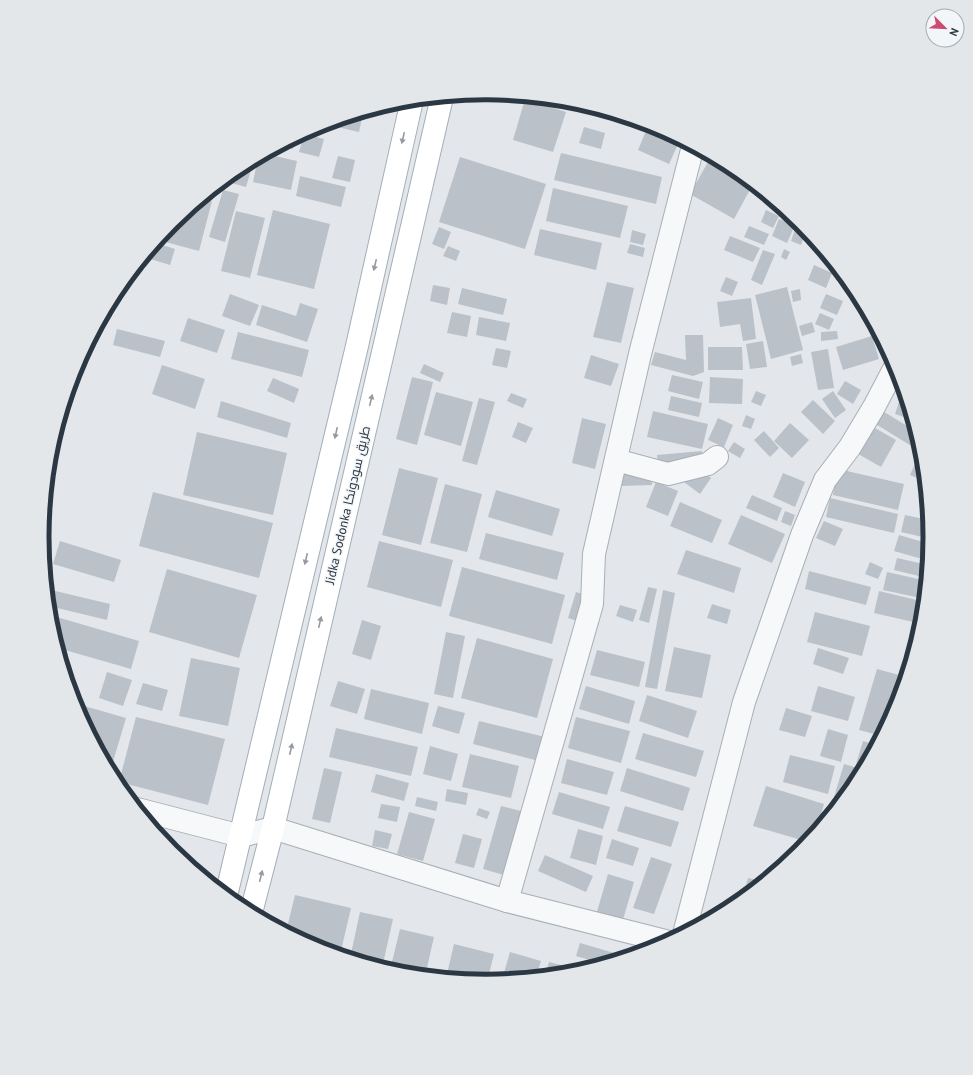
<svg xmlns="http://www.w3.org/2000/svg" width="973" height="1075" viewBox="0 0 973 1075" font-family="'PT Sans',Cairo,sans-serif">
  <rect width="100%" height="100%" fill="#e3e7eb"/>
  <g fill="#bac1c8">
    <path d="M525 99 566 112 553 152 513 140Z"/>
    <path d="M543 99 566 101 565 106Z"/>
    <path d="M576 102 628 118 627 119 575 107Z"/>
    <path d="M363 113 359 132 324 124Z"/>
    <path d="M648 126 680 140 669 164 638 150Z"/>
    <path d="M584 127 605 133 601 149 579 143Z"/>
    <path d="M304 134 324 139 319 157 299 152Z"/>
    <path d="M296 138 293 149 280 146Z"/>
    <path d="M561 153 662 177 656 204 554 180Z"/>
    <path d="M266 154 297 161 291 190 253 182 258 158Z"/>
    <path d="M338 156 355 160 350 182 332 178Z"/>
    <path d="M460 157 546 184 525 249 439 222Z"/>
    <path d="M254 160 246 187 224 181 240 168Z"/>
    <path d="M708 162 752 186 734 219 690 194Z"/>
    <path d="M300 176 346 187 341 207 296 196Z"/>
    <path d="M553 188 628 206 620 238 546 221Z"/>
    <path d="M223 190 239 194 225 242 209 237Z"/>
    <path d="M202 199 212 201 199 251 158 240 172 223Z"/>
    <path d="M273 210 330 224 314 289 257 275Z"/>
    <path d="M766 210 779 216 773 228 761 222Z"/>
    <path d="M236 211 265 218 250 278 221 271Z"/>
    <path d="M779 219 795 225 787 243 772 236Z"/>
    <path d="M798 221 806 230 801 245 791 241Z"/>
    <path d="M749 226 769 234 764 245 744 237Z"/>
    <path d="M439 227 451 232 444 249 432 244Z"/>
    <path d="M540 229 602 243 596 270 534 255Z"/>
    <path d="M632 230 646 234 643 245 630 242Z"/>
    <path d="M730 236 760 248 753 262 724 250Z"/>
    <path d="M156 243 175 249 170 265 147 258 149 251Z"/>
    <path d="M630 244 645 248 643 257 627 253Z"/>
    <path d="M448 246 460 251 456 261 443 256Z"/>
    <path d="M784 249 790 252 786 260 781 257Z"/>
    <path d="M763 250 775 254 762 285 751 280Z"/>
    <path d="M814 265 832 273 826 288 808 280Z"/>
    <path d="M726 277 738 282 732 296 720 291Z"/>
    <path d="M607 282 634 288 621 343 593 337Z"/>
    <path d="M433 285 450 288 447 305 430 301Z"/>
    <path d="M787 287 803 350 771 359 755 295Z"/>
    <path d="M462 288 507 299 503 315 458 304Z"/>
    <path d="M800 289 801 300 793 302 791 291Z"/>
    <path d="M230 294 259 305 250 326 222 316Z"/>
    <path d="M826 294 843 301 837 315 820 308Z"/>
    <path d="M751 298 756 339 743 341 740 324 720 327 717 302Z"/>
    <path d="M300 303 318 309 307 342 256 325 262 305 296 316Z"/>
    <path d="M452 312 471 316 467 337 447 333Z"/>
    <path d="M820 313 834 319 829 330 815 324Z"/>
    <path d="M479 317 510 323 506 341 476 335Z"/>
    <path d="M188 318 225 330 217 353 180 341Z"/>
    <path d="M812 322 815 332 802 336 799 326Z"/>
    <path d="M117 329 165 341 160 357 113 345Z"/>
    <path d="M837 331 838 339 821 341V332Z"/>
    <path d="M238 332 309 350 302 377 231 359Z"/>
    <path d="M685 335H703L704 372 693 376 651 365 655 352 686 360Z"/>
    <path d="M872 336 879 359 843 370 836 347Z"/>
    <path d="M763 341 767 367 750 369 746 344Z"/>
    <path d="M708 347H742L743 370H708Z"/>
    <path d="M496 348 511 351 507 368 492 365Z"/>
    <path d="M828 349 834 388 818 390 811 352Z"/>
    <path d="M801 354 803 363 792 366 790 357Z"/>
    <path d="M591 355 619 364 611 386 584 378Z"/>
    <path d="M424 364 444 373 440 382 420 373Z"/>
    <path d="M162 365 205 379 195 409 152 394Z"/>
    <path d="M672 375 703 382 699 399 668 391Z"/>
    <path d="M412 377 433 382 417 445 396 439Z"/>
    <path d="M710 377 743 379 742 404 709 403Z"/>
    <path d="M273 378 299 389 294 403 267 391Z"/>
    <path d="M845 381 861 390 853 404 837 394Z"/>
    <path d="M756 391 766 395 761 406 751 402Z"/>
    <path d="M833 391 846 410 835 418 822 399Z"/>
    <path d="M436 392 473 402 461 446 424 435Z"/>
    <path d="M511 393 527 399 523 408 507 401Z"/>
    <path d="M671 396 702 403 699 417 668 410Z"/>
    <path d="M479 398 495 402 477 465 462 461Z"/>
    <path d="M900 399 907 401 910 410 907 418 895 414Z"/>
    <path d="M813 400 835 421 823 434 801 412Z"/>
    <path d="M221 401 291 423 287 438 217 417Z"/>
    <path d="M876 407 917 432 919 438 913 447 869 420Z"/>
    <path d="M653 411 708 424 702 449 647 437Z"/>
    <path d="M746 415 755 419 751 429 742 426Z"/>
    <path d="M582 418 606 424 595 469 572 463Z"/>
    <path d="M718 418 733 425 724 447 708 440Z"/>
    <path d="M518 422 533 428 526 443 512 437Z"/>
    <path d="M790 423 809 440 792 458 774 441Z"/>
    <path d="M868 424 896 440 881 467 853 451Z"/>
    <path d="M764 431 779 448 770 457 754 440Z"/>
    <path d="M197 432 287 453 273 515 183 495Z"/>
    <path d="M734 442 745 449 740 458 728 451Z"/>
    <path d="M922 448 923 451 925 481 910 475Z"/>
    <path d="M702 451V463L658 467 657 455Z"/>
    <path d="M696 466 711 478 700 494 684 482Z"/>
    <path d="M399 468 438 478 421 545 382 535Z"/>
    <path d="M838 469 904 484 898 510 833 495Z"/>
    <path d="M651 473 652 485 621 486 620 474Z"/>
    <path d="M783 473 805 482 795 507 773 497Z"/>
    <path d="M656 482 678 491 668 516 646 507Z"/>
    <path d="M445 484 482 494 467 552 430 543Z"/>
    <path d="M496 490 560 509 552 536 488 517Z"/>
    <path d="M153 492 273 523 259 578 139 546Z"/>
    <path d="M752 495 782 508 777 521 746 508Z"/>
    <path d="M924 495H927L929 513H926Z"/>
    <path d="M830 498 898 514 894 533 826 517Z"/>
    <path d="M680 502 722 520 712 543 670 526Z"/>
    <path d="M785 511 795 515 791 526 781 522Z"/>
    <path d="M741 515 785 534 772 563 728 544Z"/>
    <path d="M905 515 929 520 931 539 901 532Z"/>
    <path d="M824 521 843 529 835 546 816 538Z"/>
    <path d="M486 533 564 553 557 580 479 559Z"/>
    <path d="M899 535 930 544 929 561 894 551Z"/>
    <path d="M60 541 121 560 114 582 53 564Z"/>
    <path d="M379 541 453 560 441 607 367 587Z"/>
    <path d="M686 550 741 568 734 593 677 574Z"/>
    <path d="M897 558 928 565 927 578 894 570Z"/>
    <path d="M870 562 883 568 878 579 865 574Z"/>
    <path d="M462 567 565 595 552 644 449 616Z"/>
    <path d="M167 569 257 595 239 658 149 632Z"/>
    <path d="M809 571 871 587 866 605 805 589Z"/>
    <path d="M887 572 927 581 925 599 883 590Z"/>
    <path d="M648 587 657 589 649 623 639 620Z"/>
    <path d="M47 589 110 604 107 620 49 606Z"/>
    <path d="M663 590 675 593 657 689 645 687Z"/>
    <path d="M879 591 925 602 922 624 874 613Z"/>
    <path d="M576 592 585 595 577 621 568 618Z"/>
    <path d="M712 604 731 610 727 624 707 618Z"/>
    <path d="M620 605 637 610 633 622 616 616Z"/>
    <path d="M815 612 870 626 862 656 807 642Z"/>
    <path d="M50 615 139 641 131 669 58 648 50 624Z"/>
    <path d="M362 620 381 626 371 660 352 654Z"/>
    <path d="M446 632 465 636 453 698 434 694Z"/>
    <path d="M477 638 553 659 537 718 461 698Z"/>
    <path d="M674 647 711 655 702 698 665 691Z"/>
    <path d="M818 648 849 658 843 674 813 664Z"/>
    <path d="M597 650 645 662 639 687 590 675Z"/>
    <path d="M191 658 240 668 228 726 179 716Z"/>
    <path d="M877 669 899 675 882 736 859 730Z"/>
    <path d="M107 672 132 680 123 706 99 698Z"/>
    <path d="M338 681 365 689 357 714 330 706Z"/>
    <path d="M143 683 168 690 162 711 136 704Z"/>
    <path d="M586 686 635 701 629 724 579 709Z"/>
    <path d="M818 686 855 697 848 721 811 711Z"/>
    <path d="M371 689 429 703 422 734 364 719Z"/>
    <path d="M647 695 697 711 688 738 639 721Z"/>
    <path d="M74 703 126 718 110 772 76 707Z"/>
    <path d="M438 706 465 713 459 734 432 726Z"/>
    <path d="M786 708 812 716 805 737 779 730Z"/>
    <path d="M136 717 225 739 208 805 119 782Z"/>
    <path d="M576 717 630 731 621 763 568 748Z"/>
    <path d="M479 721 545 737 539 761 473 744Z"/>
    <path d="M336 728 418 747 411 776 329 757Z"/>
    <path d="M828 729 848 735 841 762 820 756Z"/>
    <path d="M643 733 704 751 696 777 635 759Z"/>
    <path d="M863 741 877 745 866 767 856 764Z"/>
    <path d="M430 746 458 754 451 781 423 774Z"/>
    <path d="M470 754 519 766 511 798 462 787Z"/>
    <path d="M790 755 835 766 828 794 783 782Z"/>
    <path d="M567 759 614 772 607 795 561 783Z"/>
    <path d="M844 764 864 770 856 785 843 800 834 797Z"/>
    <path d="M324 768 342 772 330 823 312 819Z"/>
    <path d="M627 768 690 788 683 811 620 791Z"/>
    <path d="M376 774 409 783 404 801 371 792Z"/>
    <path d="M766 786 824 804 815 835 808 842 753 826Z"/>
    <path d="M447 789 468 793 466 805 445 801Z"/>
    <path d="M559 792 610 807 603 829 552 814Z"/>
    <path d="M417 797 438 802 436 811 415 806Z"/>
    <path d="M381 804 400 807 397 822 378 818Z"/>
    <path d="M501 806 521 811 504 875 483 869Z"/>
    <path d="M625 806 679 822 671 847 617 831Z"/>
    <path d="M479 808 490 812 487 819 476 815Z"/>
    <path d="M409 812 435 819 423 861 397 854Z"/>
    <path d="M578 829 603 836 596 865 570 858Z"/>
    <path d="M375 830 392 834 388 849 372 846Z"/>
    <path d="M463 834 482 839 474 868 455 863Z"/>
    <path d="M612 839 639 848 633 866 606 858Z"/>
    <path d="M545 855 593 876 586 892 538 871Z"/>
    <path d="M651 857 672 864 654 914 633 908Z"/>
    <path d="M608 874 634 882 622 923 596 915Z"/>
    <path d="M748 878 764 882 742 900Z"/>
    <path d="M295 895 351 908 340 955 316 948 286 932Z"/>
    <path d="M360 912 393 919 382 968 350 958Z"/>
    <path d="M400 929 434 937 425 976 400 973 390 970Z"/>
    <path d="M580 943 628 957 604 964 576 956Z"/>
    <path d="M454 944 494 954 487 982 446 978Z"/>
    <path d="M510 952 541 961 536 977 502 980Z"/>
    <path d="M549 962 573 968 572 974 545 976Z"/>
  </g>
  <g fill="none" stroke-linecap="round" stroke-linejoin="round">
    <g stroke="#a8afb5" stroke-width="24">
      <g id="minor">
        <path d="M616 460 668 474 708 464 717 457"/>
        <path d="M137 809 241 836 273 828 507 901 669 942"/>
        <path d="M507 901 592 604 594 554 640 354 693 146"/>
        <path d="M684 934 744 702 802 535 825 480 850 447 874 407 896 365"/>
      </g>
    </g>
    <g stroke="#a2aeb7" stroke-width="24">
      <g id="major">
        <path d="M226 896 357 346 412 100"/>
        <path d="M251 913 273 828 442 97"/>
      </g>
    </g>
    <use href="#minor" stroke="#f6f8f9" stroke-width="22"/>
    <use href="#major" stroke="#fff" stroke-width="22"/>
  </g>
  <defs><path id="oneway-solid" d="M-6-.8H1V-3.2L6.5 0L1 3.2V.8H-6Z"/></defs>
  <g fill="#959ba1">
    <use href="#oneway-solid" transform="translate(403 138) rotate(103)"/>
    <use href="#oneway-solid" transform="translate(375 265) rotate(103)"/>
    <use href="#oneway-solid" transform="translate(371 400) rotate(-77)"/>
    <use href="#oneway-solid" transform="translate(336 433) rotate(103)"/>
    <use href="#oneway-solid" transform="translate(306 559) rotate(103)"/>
    <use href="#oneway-solid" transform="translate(320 622) rotate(-77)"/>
    <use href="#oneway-solid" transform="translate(291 749) rotate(-77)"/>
    <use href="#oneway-solid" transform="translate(261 876) rotate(-76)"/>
  </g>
  <g text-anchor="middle" stroke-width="3" stroke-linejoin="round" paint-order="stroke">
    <g font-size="13" fill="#2b3743" stroke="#f3f6f8">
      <text transform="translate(347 505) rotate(-77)" y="5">Jidka Sodonka طريق سودونكا</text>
    </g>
  </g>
  <path d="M0 0H973V1075H0ZM49 537a437 437 0 1 1 874 0a437 437 0 1 1-874 0Z" fill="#e3e7ea" fill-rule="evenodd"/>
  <path fill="none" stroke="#2b3743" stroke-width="5" d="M49 537a437 437 0 1 1 874 0a437 437 0 1 1-874 0Z"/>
  <g transform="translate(945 28) rotate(114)"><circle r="19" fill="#f3f6f8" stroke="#a3aab0"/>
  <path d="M0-3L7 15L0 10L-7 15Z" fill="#cd4b72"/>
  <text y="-6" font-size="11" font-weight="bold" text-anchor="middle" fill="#2b3743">N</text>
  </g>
</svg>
